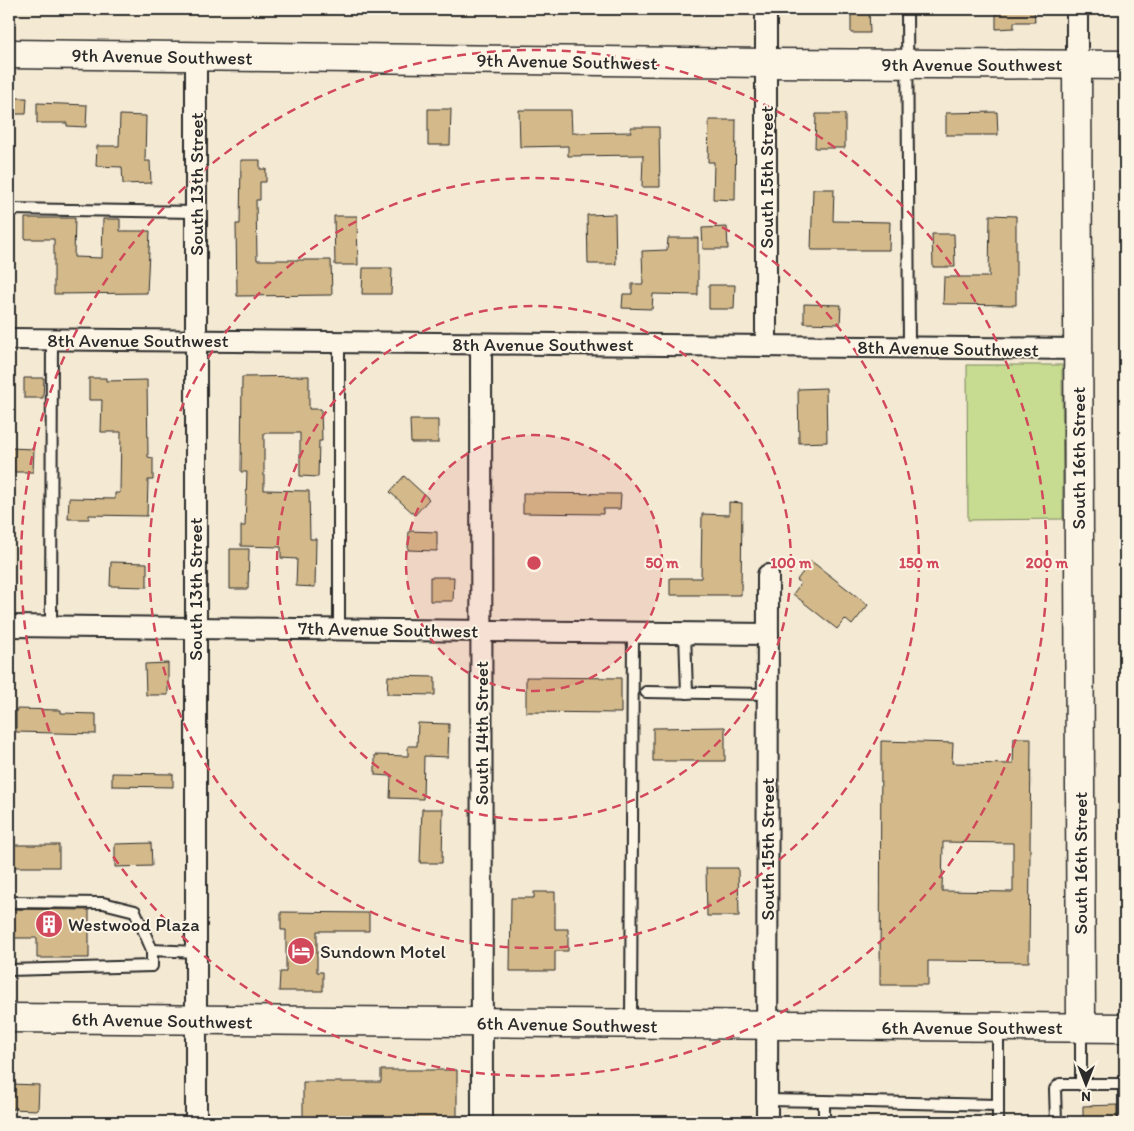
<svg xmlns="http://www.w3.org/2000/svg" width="1134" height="1131" viewBox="0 0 1134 1131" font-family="Itim,sans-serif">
  <rect width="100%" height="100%" fill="#f4e9d3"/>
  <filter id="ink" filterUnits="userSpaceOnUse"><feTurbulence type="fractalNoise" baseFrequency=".02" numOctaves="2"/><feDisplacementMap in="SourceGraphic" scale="10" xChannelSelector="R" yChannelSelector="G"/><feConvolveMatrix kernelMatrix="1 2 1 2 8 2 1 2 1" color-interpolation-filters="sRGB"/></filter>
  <g filter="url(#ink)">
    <path fill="#c8dc91" stroke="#7a845e" d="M967 365H1062L1063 519 968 520Z"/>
    <g fill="#d4ba8a" stroke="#2b2b2b" fill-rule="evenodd">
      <path d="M851 9H869L870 33H851Z"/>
      <path d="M1034 9 1035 22H1014V28L996 29V10Z"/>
      <path d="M9 98H27L26 114H9Z"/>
      <path d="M37 103 87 105 86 127 67 126V123H37Z"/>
      <path d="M428 109H451L450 145H428Z"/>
      <path d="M519 110H571L572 133 631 132V127H659L660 187H642L643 155 568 156V146L520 147Z"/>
      <path d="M997 112 998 135H946V113Z"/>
      <path d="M816 114H845V148H815Z"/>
      <path d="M120 115 146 116 145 161H150L151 183 123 184 122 167 96 166 97 146H119Z"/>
      <path d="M709 120H736L735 200 713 199 714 162H708Z"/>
      <path d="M241 160H260V169H266V182H260V200H256L257 260H331L332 295 237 296 236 224H240Z"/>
      <path d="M813 189H834L833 221 890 222 889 250H811Z"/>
      <path d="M615 214 616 264H588L587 215Z"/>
      <path d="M990 215 1016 216V305L943 304 944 277H989Z"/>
      <path d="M334 216H357L358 265H335Z"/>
      <path d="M25 218H75L74 257 102 258 103 219H120V231H150L147 293 54 294V239H25Z"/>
      <path d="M727 227 728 249H703L702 228Z"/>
      <path d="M932 234H954L955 267H933Z"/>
      <path d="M668 238H698V295L653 294 652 309 622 308 623 294H632V284H643L642 251 667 250Z"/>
      <path d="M363 268H392L391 294H362Z"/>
      <path d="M709 285H735L734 309H709Z"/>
      <path d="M804 304 841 305 840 324 804 323Z"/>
      <path d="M309 376V409H321L322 441H319L318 477 300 476V433H264V490L309 491 310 539H316L315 587 296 586 297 559 281 558V547L241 546V526H245L247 472H241L242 377Z"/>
      <path d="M24 378H44L43 398H24Z"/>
      <path d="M89 378H106V381L147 380 148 457 153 458V480H148L147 516 89 515V519H68L69 498 115 499V493H120L121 432H101L102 400H89Z"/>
      <path d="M826 388 827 442 799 443 798 389Z"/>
      <path d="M410 420H438V443H411Z"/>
      <path d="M9 448 34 449 33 472H9Z"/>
      <path d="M404 476 429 499 415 515 390 492Z"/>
      <path d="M523 493 621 494 620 509H603V514L523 513Z"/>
      <path d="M729 502 742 503 741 595H670V578H701L702 514 729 515Z"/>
      <path d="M409 531 437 532V551L408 550Z"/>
      <path d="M230 549H249L248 589H230Z"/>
      <path d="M811 561 868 605 852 625 845 619 837 629 793 594 801 583 797 580Z"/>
      <path d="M111 562 147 563V587L110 586Z"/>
      <path d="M430 577H454L453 601H430Z"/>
      <path d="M168 663V695H146L145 664Z"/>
      <path d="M388 676 435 677V695L387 694Z"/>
      <path d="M526 677 621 678V713L526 712Z"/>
      <path d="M16 709 61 710V713L96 714V734L16 732Z"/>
      <path d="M418 723 449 724 448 757 424 756 423 799 390 798 391 776 375 775V755L408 756V746H417Z"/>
      <path d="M725 727V761H653V728Z"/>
      <path d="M1014 738H1031L1029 962 928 961V985H880L881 741 953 743 952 763 1013 764ZM943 842 1013 843V892L942 891Z"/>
      <path d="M112 773 173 774V787L112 786Z"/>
      <path d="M422 809H443L442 863H420Z"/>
      <path d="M151 843 152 866 115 867V844Z"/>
      <rect x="9" y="845" width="50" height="22"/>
      <path d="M706 868H738L739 916H707Z"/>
      <path d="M534 892H555V929H568V951H555V971H510L511 898H534Z"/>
      <path d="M9 909 89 910V958H37V938H9Z"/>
      <path d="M281 912 369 913V931H317V972H323V991H279L280 972H286V930H281Z"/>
      <path d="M381 1070H457V1122H303V1082H381Z"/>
      <path d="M9 1084 39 1085 38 1110 9 1109Z"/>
      <path d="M1117 1105V1122H1083V1106Z"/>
    </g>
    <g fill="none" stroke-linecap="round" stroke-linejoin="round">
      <g stroke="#2b2b2b" stroke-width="14">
        <g id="lane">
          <path d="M907 9 909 347"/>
          <path d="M9 209 195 212"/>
          <path d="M339 342V629"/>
          <path d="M51 626 52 339"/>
          <path d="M685 633 687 693"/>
          <path d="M646 692 767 694"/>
          <path d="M9 902 103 903 135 911 152 950"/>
          <path d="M9 970 152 966V950L196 952"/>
          <path d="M631 1021 633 632"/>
          <path d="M1081 1029V1085"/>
          <path d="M1124 1084V1122"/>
          <path d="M767 1100 824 1101"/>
          <path d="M824 1122V1101L998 1105"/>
          <path d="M998 1122V1028"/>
          <path d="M1056 1122 1055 1089 1060 1084H1125"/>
        </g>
      </g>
      <g stroke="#2b2b2b" stroke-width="24">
        <g id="street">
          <path d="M766 9V346"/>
          <path d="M1077 9V64"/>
          <path d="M9 339 1078 349"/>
          <path d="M481 344 482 1122"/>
          <path d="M9 626 768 634"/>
          <path d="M196 1122V56"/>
          <path d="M767 1122 768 575"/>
        </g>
      </g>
      <g stroke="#2b2b2b" stroke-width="31">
        <g id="secondary">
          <path d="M9 54 766 63 1125 65"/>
          <path d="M1077 64 1081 1028"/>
        </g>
      </g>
      <g stroke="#2b2b2b" stroke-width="31">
        <path id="highway" d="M9 1018 1125 1028"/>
      </g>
      <use href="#lane" stroke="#fcf5e5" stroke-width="10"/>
      <use href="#street" stroke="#fcf5e5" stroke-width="20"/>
      <use href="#secondary" stroke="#fcf5e5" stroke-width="28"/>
      <use href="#highway" stroke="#fcf5e5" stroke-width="28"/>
    </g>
  </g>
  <circle cx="534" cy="563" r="128" fill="#d1495b" fill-opacity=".12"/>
  <g fill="none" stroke="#d1495b" stroke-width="2.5" stroke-dasharray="9 6">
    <circle cx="534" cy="563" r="128"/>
    <circle cx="534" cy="563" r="257"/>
    <circle cx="534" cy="563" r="385"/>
    <circle cx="534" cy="563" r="513"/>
  </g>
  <defs>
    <g id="building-disc" transform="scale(1.4375)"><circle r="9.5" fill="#d1495b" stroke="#fcf5e5"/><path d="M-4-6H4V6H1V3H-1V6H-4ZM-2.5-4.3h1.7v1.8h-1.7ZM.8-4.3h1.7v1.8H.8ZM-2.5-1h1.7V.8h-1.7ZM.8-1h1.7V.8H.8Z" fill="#fff"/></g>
    <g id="hotel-disc" transform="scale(1.4375)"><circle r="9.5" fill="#d1495b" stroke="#fcf5e5"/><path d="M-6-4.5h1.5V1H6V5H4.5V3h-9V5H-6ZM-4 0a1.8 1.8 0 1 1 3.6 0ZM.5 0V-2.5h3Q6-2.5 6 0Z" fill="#fff"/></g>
  </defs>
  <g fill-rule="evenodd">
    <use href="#building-disc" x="49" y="924"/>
    <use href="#hotel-disc" x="301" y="951"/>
  </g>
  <g text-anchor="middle" stroke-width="4" stroke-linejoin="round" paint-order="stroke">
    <g font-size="19" fill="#2b2b2b" stroke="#fcf5e5">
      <text transform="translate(162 56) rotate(1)" y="7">9th Avenue Southwest</text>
      <text transform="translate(567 61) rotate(1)" y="7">9th Avenue Southwest</text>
      <text x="972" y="71">9th Avenue Southwest</text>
      <text transform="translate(766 177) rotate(-90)" y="7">South 15th Street</text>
      <text transform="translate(196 184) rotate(-90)" y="7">South 13th Street</text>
      <text x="138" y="347">8th Avenue Southwest</text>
      <text x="543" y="351">8th Avenue Southwest</text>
      <text transform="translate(948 348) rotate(1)" y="7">8th Avenue Southwest</text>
      <text transform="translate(1078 458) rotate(-90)" y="7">South 16th Street</text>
      <text transform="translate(195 589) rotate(-90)" y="7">South 13th Street</text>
      <text transform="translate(388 629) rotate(1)" y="7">7th Avenue Southwest</text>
      <text transform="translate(481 733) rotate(-90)" y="7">South 14th Street</text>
      <text transform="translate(767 849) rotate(-90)" y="7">South 15th Street</text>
      <text transform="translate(1080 863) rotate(-90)" y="7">South 16th Street</text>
      <text transform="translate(162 1020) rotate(1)" y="7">6th Avenue Southwest</text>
      <text transform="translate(567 1024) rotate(1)" y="7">6th Avenue Southwest</text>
      <text x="972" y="1034">6th Avenue Southwest</text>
    </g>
    <g font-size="19" fill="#2b2b2b" stroke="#fcf5e5" text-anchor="start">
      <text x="68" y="931">Westwood Plaza</text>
      <text x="320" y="958">Sundown Motel</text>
    </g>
  </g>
  <circle cx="534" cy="563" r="8" fill="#d1495b" stroke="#fcf5e5" stroke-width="2.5"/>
  <g font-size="15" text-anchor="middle" font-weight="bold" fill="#d1495b" stroke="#fcf5e5" stroke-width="4" stroke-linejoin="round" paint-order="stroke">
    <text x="662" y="568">50 m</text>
    <text x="791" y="568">100 m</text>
    <text x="919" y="568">150 m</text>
    <text x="1047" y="568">200 m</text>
  </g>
  <rect width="1134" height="1131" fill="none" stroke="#fcf5e5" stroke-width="30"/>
  <rect x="15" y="15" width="1104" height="1101" fill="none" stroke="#2b2b2b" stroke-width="2" filter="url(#ink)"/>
  <g transform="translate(1086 1084) rotate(180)" stroke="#fcf5e5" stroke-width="4" paint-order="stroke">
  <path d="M0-4L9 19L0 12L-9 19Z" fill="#2b2b2b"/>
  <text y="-8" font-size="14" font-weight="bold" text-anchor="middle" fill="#2b2b2b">N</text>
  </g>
</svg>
